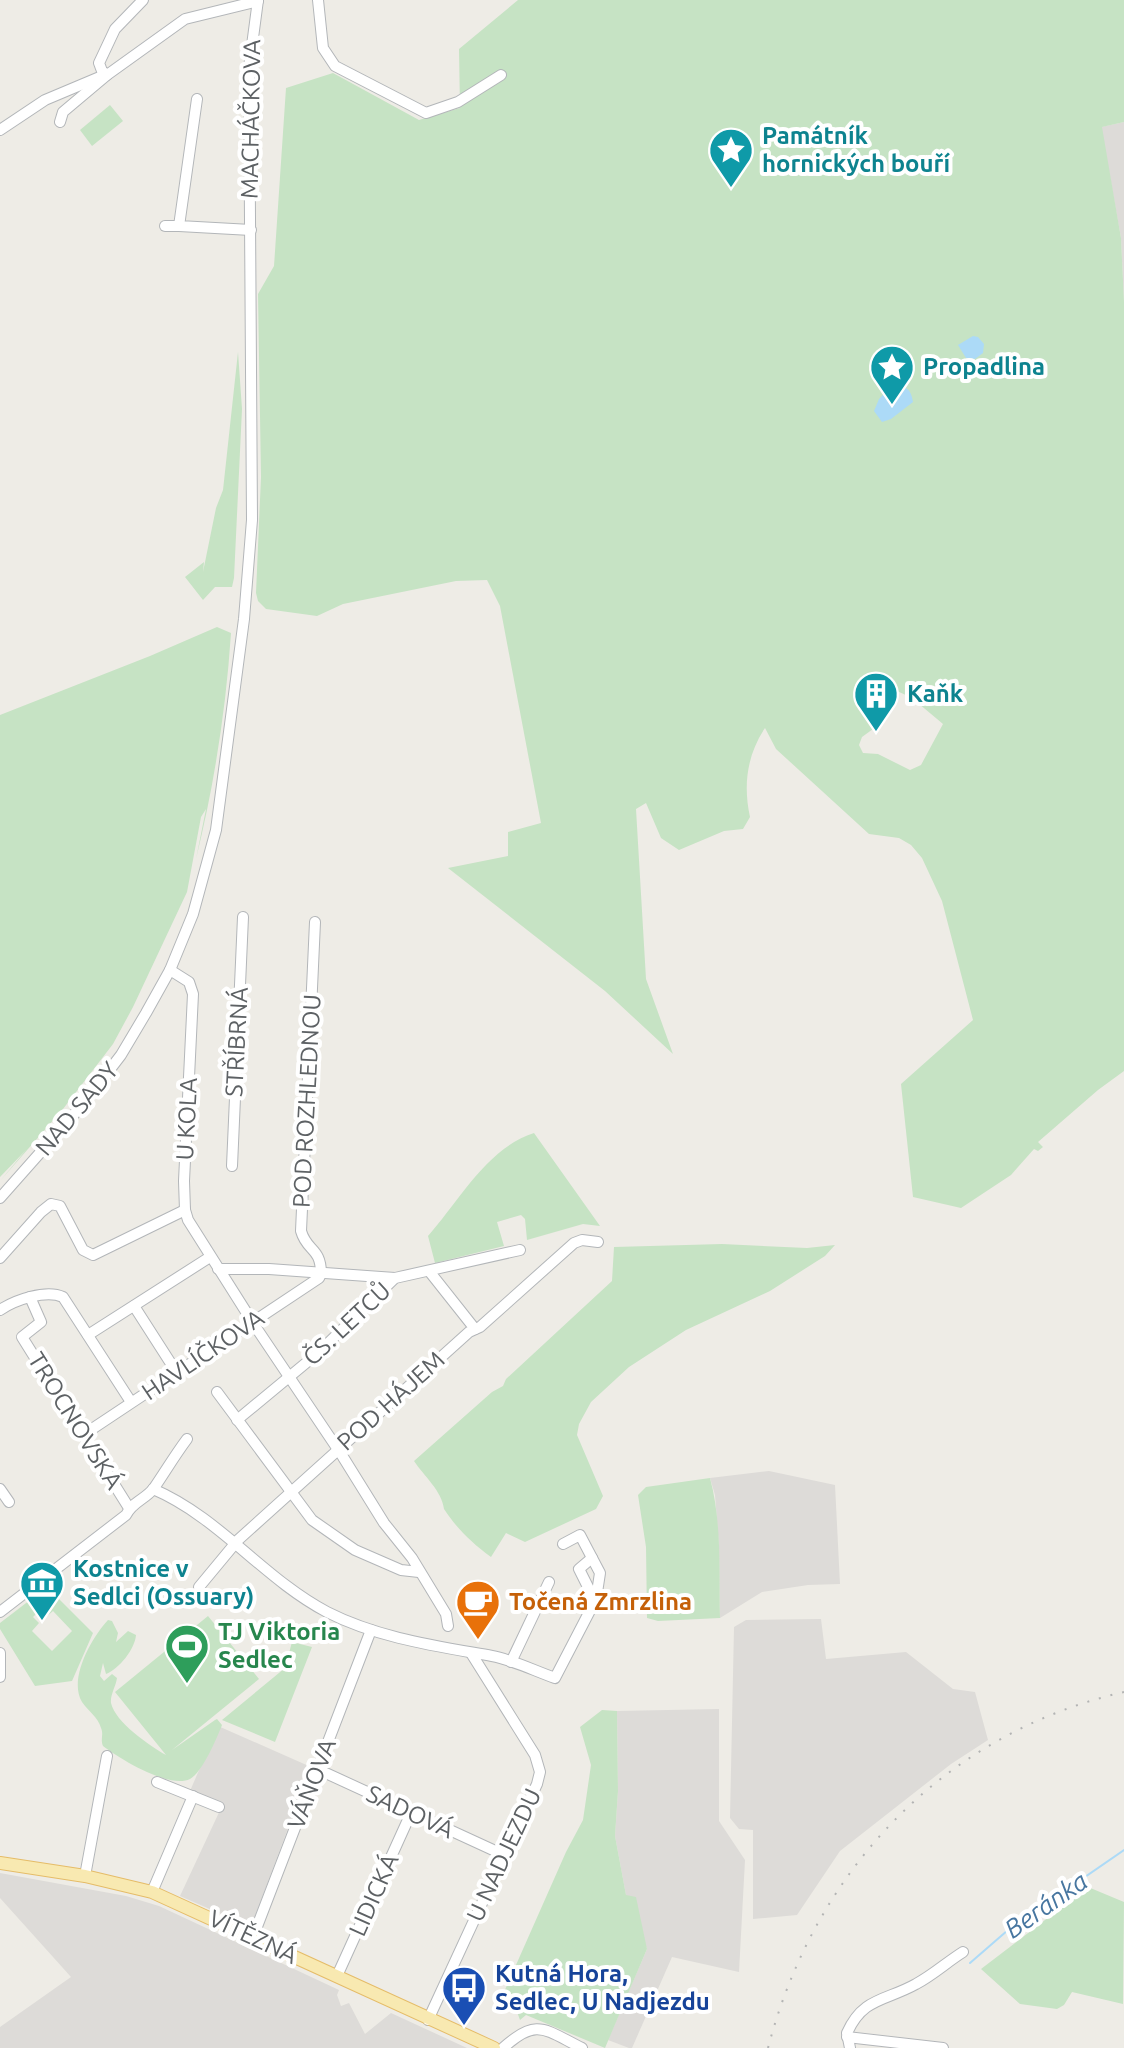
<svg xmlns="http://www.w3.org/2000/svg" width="1124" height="2048" viewBox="0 0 1124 2048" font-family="Ubuntu,sans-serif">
  <rect width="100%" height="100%" fill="#eeece6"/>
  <g fill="#dddbd8">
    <path d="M1124 122V302L1121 238 1101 127Z"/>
    <path d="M769 1471 835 1485 840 1584 808 1585 762 1592 720 1618 719 1547 715 1495 710 1478Z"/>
    <path d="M821 1619 826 1659 906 1652 953 1689 975 1692 988 1740 951 1764 840 1851 797 1915 753 1919V1830L739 1829 730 1818 734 1627 746 1620Z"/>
    <path d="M719 1709V1821L745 1860 739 1972 672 1957 632 2048H629L608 2040 647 1949 626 1895 615 1836 618 1791 617 1711Z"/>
    <path d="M218 1726 311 1767 251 1927 180 1896 222 1806 190 1791Z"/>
    <path d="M0 1873 126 1896 159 1906 339 1990 337 1995 341 2006 349 2003 365 2034 391 2013 467 2048H0V2027L71 1977 0 1898Z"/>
  </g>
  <g fill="#c6e3c4" fill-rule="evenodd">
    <path d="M518 0H1124V122L1102 127 1121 238 1124 302V1071L1098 1090 1038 1142 1043 1147 1038 1151 1034 1149 1011 1175 961 1208 913 1197 901 1084 973 1020 942 901 922 858 911 845 899 838 869 834 776 749 765 728C747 755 743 785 750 817L743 829 724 831 679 850 661 838 646 803 636 809 646 979 673 1054 605 991 448 868 508 856V832L541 823 500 606 487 580 456 581 343 604 317 616 266 609 258 601 256 593 261 477 258 294 274 266 286 88 333 73 419 120 460 108 459 49ZM895 690 912 698 943 724 921 765 910 770 878 754 863 753 859 745 862 737 873 729Z"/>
    <path d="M110 105 123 121 92 146 80 130Z"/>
    <path d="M238 352 242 409 234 578 232 587H215L203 600 185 577 204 562 203 572 216 508 223 490Z"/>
    <path d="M217 627 231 633C226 710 214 785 196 859L206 809 201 817 187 892 133 1007 113 1044 63 1109 0 1181 26 1150 0 1177V715L150 656Z"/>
    <path d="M534 1133 600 1226 583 1224 527 1240 525 1219 521 1215 497 1222 504 1246 435 1263 428 1236C459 1201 487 1148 534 1133Z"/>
    <path d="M722 1244 807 1248 835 1245 825 1256 770 1291 686 1330 629 1367 591 1402 579 1424 577 1435 603 1496 596 1509 525 1542 506 1533 491 1557C472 1543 457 1529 444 1509 442 1491 424 1476 414 1461L492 1392 503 1386 506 1379 612 1281 614 1247Z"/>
    <path d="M710 1478C722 1523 719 1571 720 1618L658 1621 647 1618 646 1547 638 1495 646 1487Z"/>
    <path d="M47 1587 93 1633 72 1681 35 1686 0 1629V1623ZM53 1611 72 1631 52 1651 32 1631 39 1623 33 1617 38 1612 45 1618Z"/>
    <path d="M208 1616 259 1679 172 1750 215 1720 217 1719 222 1725C217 1738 202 1773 190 1779 169 1789 120 1759 103 1746 100 1739 104 1735 101 1728 98 1717 88 1711 82 1702 68 1679 92 1637 108 1620L112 1621 118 1633 116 1642 128 1631 136 1635C135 1649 119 1669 106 1674L103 1663 100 1676 104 1681 112 1674 117 1678C116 1686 110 1695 111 1703 115 1722 150 1746 166 1755L115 1692Z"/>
    <path d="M292 1642 312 1647 275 1742 222 1720 285 1668Z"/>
    <path d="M602 1710 617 1711 618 1791 615 1836 626 1895 636 1897 647 1949 605 2048 526 2015 520 2020 512 1998 504 1992 566 1852 583 1820 591 1765 580 1727Z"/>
    <path d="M1088 1887 1124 1902 1123 2004 1072 1992 1064 2005 1057 2009 1020 2004 981 1969Z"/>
  </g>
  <g fill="#acdaf7">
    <path d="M973 336 978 337 984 344 983 353 975 359 966 358 958 345Z"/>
    <path d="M893 384C906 387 911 388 913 402L891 419 882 422 874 411 879 399Z"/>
  </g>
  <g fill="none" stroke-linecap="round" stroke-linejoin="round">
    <path stroke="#acdaf7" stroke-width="2" d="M970 1963 1008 1930 1124 1850"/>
    <g stroke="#b3b6b9" stroke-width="12">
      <g id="minor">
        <path d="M318 0 323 48 335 66 426 113 458 102 501 75"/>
        <path d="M107 75 102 71 99 63 115 29 143 0"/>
        <path d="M197 99 179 226 251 230"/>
        <path d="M60 122 63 112 107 75 185 19 258 1"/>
        <path d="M0 130 45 100 102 76"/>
        <path d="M165 226H179"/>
        <path d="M315 922 301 1231C307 1252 321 1247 321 1274"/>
        <path d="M170 970 189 982 193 994 184 1181 185 1210 188 1220 255 1326 343 1457 384 1523 412 1558 446 1614 448 1626"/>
        <path d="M232 1166 243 917"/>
        <path d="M0 1198 85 1102 121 1055 146 1013 170 970 193 914 216 830 244 619 252 520 249 68 258 0"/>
        <path d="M0 1258 41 1212 51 1204 60 1206 83 1250 93 1255 185 1210"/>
        <path d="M218 1269H269L395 1278"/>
        <path d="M429 1271 475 1329"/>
        <path d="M30 1297 41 1322 22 1337 129 1508"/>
        <path d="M134 1306 177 1373"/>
        <path d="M0 1310C15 1300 46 1289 63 1297L131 1402"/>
        <path d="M88 1335 210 1257"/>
        <path d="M217 1392 312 1520 355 1550 401 1570 419 1572"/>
        <path d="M237 1420 318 1353 395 1278 520 1250"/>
        <path d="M83 1435 319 1278 321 1274"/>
        <path d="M0 1489 9 1502"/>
        <path d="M153 1489C219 1517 264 1579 327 1612 378 1638 436 1646 492 1656 513 1660 535 1671 555 1678L595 1601 579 1569 592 1558"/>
        <path d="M563 1544 580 1535 600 1573 596 1599"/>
        <path d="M199 1587 238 1540 469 1332 480 1327 574 1243 582 1240 598 1242"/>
        <path d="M0 1612 126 1515C132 1502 146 1499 154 1488 165 1472 175 1455 187 1439"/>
        <path d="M0 1653V1677"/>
        <path d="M511 1662 549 1582"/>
        <path d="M317 1769 504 1855"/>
        <path d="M157 1782 219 1807"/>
        <path d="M85 1876 107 1756"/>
        <path d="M152 1892 193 1796"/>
        <path d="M253 1937 371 1630"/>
        <path d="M337 1976 411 1813"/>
        <path d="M428 2020 537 1784 540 1772 535 1755 471 1653"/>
        <path d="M847 2037 943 2048"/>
        <path d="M503 2048C537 2017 545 2030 582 2048"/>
        <path d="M850 2048 847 2033C863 1997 886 2001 916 1984 933 1975 947 1962 963 1952"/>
      </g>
    </g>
    <g stroke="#e5bc68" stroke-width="14">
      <path id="major" d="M0 1863 85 1876 152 1892 494 2048"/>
    </g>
    <use href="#minor" stroke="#fff" stroke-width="10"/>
    <use href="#major" stroke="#f8e9b1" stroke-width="12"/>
    <path stroke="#b3b4b4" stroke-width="2" stroke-dasharray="2 10" stroke-linecap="butt" d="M768 2048C814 1871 944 1733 1124 1692"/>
  </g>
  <defs>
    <g id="sight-pin" transform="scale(2.3)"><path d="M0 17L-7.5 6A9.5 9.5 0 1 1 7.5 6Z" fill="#0f9aa8" stroke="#fff"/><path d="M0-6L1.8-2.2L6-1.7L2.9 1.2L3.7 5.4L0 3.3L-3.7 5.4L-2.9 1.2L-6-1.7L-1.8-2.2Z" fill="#fff"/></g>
    <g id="building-pin" transform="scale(2.3)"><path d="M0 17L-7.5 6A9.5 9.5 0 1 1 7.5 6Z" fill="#0f9aa8" stroke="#fff"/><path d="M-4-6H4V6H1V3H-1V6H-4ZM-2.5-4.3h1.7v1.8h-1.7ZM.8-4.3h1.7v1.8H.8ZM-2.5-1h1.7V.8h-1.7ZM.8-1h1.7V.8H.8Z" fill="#fff"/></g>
    <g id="museum-pin" transform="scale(2.3)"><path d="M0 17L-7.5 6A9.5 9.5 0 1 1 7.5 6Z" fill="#0f9aa8" stroke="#fff"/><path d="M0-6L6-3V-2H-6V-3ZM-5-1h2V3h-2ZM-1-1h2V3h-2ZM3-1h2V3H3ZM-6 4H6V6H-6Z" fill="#fff"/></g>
    <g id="cafe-pin" transform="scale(2.3)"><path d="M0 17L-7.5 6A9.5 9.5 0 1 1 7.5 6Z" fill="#e8710a" stroke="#fff"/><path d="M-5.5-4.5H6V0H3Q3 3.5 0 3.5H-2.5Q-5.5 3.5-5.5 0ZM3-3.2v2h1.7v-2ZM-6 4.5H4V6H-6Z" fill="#fff"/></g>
    <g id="stadium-pin" transform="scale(2.3)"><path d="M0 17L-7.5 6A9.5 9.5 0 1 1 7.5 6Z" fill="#2e9e5b" stroke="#fff"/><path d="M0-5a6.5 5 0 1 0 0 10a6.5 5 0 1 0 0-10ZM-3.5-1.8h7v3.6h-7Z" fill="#fff"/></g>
    <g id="bus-pin" transform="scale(2.3)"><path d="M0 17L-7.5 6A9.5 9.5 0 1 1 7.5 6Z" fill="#1a4fb4" stroke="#fff"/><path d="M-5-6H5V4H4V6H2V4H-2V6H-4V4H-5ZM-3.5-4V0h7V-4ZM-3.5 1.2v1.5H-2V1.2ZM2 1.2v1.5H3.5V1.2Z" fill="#fff"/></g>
  </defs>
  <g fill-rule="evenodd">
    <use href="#sight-pin" x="731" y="150"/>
    <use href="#sight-pin" x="892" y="367"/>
    <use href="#building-pin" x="876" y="694"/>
    <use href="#museum-pin" x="42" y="1583"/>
    <use href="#cafe-pin" x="478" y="1602"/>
    <use href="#stadium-pin" x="187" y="1646"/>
    <use href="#bus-pin" x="464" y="1988"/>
  </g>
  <g text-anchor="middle" stroke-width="8" stroke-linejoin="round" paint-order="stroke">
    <g font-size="24" fill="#5d6164" stroke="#fff">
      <text transform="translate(251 119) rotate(-89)" y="8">MACHÁČKOVA</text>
      <text transform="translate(237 1042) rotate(-87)" y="8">STŘÍBRNÁ</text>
      <text transform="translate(307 1101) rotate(-87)" y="8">POD ROZHLEDNOU</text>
      <text transform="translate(77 1109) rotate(-50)" y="8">NAD SADY</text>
      <text transform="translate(187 1119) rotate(-87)" y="8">U KOLA</text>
      <text transform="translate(347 1324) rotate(-43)" y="8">ČS. LETCŮ</text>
      <text transform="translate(203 1355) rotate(-34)" y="8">HAVLÍČKOVA</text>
      <text transform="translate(391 1401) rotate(-42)" y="8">POD HÁJEM</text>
      <text transform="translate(75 1421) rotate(58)" y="8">TROCNOVSKÁ</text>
      <text transform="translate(312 1784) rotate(-69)" y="8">VÁŇOVA</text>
      <text transform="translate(410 1812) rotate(25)" y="8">SADOVÁ</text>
      <text transform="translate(504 1855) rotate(-65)" y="8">U NADJEZDU</text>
      <text transform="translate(374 1895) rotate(-66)" y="8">LIDICKÁ</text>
      <text transform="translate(253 1937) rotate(25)" y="8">VÍTĚZNÁ</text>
    </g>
    <g font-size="24" font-weight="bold" fill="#0d838f" stroke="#fff" text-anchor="start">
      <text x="762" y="144">Památník<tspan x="762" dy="28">hornických bouří</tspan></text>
      <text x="923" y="375">Propadlina</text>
      <text x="907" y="702">Kaňk</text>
      <text x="73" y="1577">Kostnice v<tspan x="73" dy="28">Sedlci (Ossuary)</tspan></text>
    </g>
    <g font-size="24" font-weight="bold" fill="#c56008" stroke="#fff" text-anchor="start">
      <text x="509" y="1610">Točená Zmrzlina</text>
    </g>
    <g font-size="24" font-weight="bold" fill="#27864d" stroke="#fff" text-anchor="start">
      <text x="218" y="1640">TJ Viktoria<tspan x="218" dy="28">Sedlec</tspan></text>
    </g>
    <g font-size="24" font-weight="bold" fill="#164399" stroke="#fff" text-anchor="start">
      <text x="495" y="1982">Kutná Hora,<tspan x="495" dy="28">Sedlec, U Nadjezdu</tspan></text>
    </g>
    <g font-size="26" font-style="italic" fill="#4776a0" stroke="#fff">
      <text transform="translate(1046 1905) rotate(-35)" y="9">Beránka</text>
    </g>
  </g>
</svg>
